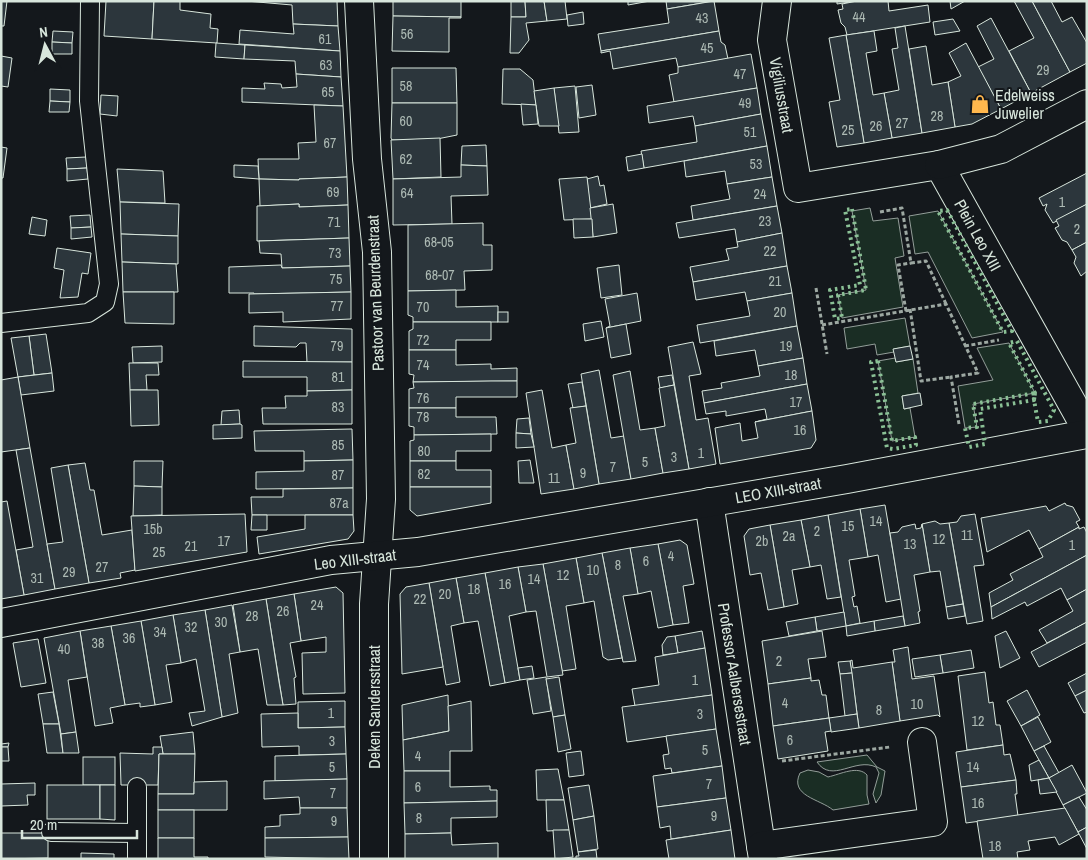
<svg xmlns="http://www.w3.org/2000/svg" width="1088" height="860" viewBox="0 0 1088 860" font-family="'Archivo Narrow',sans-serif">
  <rect width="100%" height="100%" fill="#14181c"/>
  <g fill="#1a2d24" stroke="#939e99">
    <path d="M870 208 873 221 898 218 904 256 895 258 903 307 842 318 838 295 866 290 852 211Z"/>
    <path d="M938 211 1003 332 972 338 928 252 915 254 909 216Z"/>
    <path d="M905 318 910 346 894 349V352L877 355 875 344 847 349 844 328Z"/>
    <path d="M1009 343 1035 393 973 404 977 427 965 428 958 386 993 380 977 348Z"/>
    <path d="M895 358 896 362 913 359 918 393 902 396 904 409 910 408 915 437 892 441 878 361Z"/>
    <path d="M867 755 877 767 885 771 881 795 876 803 873 794 879 773 876 767C855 757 832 784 817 762Z"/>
    <path d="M808 770 819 772 828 777C841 774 858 765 867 775V795L869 804 833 810C820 799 789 796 800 773Z"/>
  </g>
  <g fill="#2c363c" stroke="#d8e6dc">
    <path d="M1 1H7L4 26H1Z"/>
    <path d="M106 1H154L152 39 104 36Z"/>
    <path d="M154 1H180V10L211 14 210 28 218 29 217 43 152 39Z"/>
    <path d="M246 1H337L338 26 293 24 292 5Z"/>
    <path d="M393 1H461V17L393 16Z"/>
    <path d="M511 1H525L526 17H511Z"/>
    <path d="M525 1H544L547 21 526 23 529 40 519 53H510L511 17H526Z"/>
    <path d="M544 1H565L567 19 547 21Z"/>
    <path d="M628 1H650L628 5Z"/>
    <path d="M666 1H714L667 9Z"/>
    <path d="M714 1 719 31 601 51 598 34 669 23 667 9Z"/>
    <path d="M837 1H857L837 4Z"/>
    <path d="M857 1H888L889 11 928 5 930 22 847 35 845 27 841 23 838 10 843 9 842 4Z"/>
    <path d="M950 1H965L951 9Z"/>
    <path d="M1014 1H1032L1070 72 1031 93 1009 51 1034 38Z"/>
    <path d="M1032 1H1051L1062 22 1072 17 1087 43V63L1070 72Z"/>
    <path d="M583 12 584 24 568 26 567 15Z"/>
    <path d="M393 16 461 17V18H449V52L392 51Z"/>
    <path d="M991 18 1031 93 1001 109 978 67 994 59 977 26Z"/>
    <path d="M953 19 960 31 935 35 933 22Z"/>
    <path d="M293 24 338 26 340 51 239 44 240 30 294 34Z"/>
    <path d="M905 26 922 133 892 138 884 93 899 90 892 49 898 48 895 28Z"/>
    <path d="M53 31 73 32 72 43 52 42Z"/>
    <path d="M719 31 721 42 725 45 728 59 678 67 676 58 613 69 610 51 601 53V51Z"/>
    <path d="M874 31 877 51 866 53 873 95 884 93 892 138 864 143 846 35Z"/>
    <path d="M846 35 864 143 837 147 829 102 840 100 829 38Z"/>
    <path d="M52 42 72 43V54H52Z"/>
    <path d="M216 43 245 45 244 59 215 57Z"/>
    <path d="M966 43 1001 109 972 124 955 127 948 82 961 76 949 53Z"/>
    <path d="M245 45 340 51 341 77 296 74 295 61 244 59Z"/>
    <path d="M926 46 932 85 948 82 955 127 922 133 909 49Z"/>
    <path d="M751 54 757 88 674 102 669 75 678 73V67Z"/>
    <path d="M1 56 12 58 8 87 1 86Z"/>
    <path d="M392 68H456L457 103H392Z"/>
    <path d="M503 69H520L533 80 536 105 502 104Z"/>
    <path d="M296 74 341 77 343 106 242 102V88L265 89 264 83 281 84 282 88 297 87Z"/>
    <path d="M592 85 596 115 579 118 576 87Z"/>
    <path d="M575 86 579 132 559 133 554 88Z"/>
    <path d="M554 88 559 126H539L534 91Z"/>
    <path d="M757 88 761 114 695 126 693 116 649 123 647 106Z"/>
    <path d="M50 89 70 90V102L50 101Z"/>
    <path d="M101 95 118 96 117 116 100 114Z"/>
    <path d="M50 101 70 102 69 112H49Z"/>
    <path d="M392 103H457V135L437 139 392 140 391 138Z"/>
    <path d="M521 104 536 105 538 124 523 125Z"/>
    <path d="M314 105 343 106 347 177 299 179V180L259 179 258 159H299L298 143 316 142Z"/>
    <path d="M761 114 767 146 644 168 641 151 697 142 695 126Z"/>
    <path d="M440 138 441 177 393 179 391 140Z"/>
    <path d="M486 145 487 166 461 165 462 146Z"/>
    <path d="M767 146 772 177 727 184 725 171 686 177 684 161Z"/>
    <path d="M1 147 7 148 3 178H1Z"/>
    <path d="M642 154 644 168 628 171 626 157Z"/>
    <path d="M86 157 87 168 67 169 66 158Z"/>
    <path d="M234 165 258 166 259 179 234 177Z"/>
    <path d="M461 165 487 166 488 195 451 196 452 224 393 225V179L461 177Z"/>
    <path d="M87 168 88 179 67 181V169Z"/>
    <path d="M117 169 163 171 165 203 120 202Z"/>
    <path d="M1087 173V204L1053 223 1045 210 1047 204 1043 206 1039 198Z"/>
    <path d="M598 176 600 186 604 185 607 204 590 208 587 179Z"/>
    <path d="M347 177 348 205 299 207V204L260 206 259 179 299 180V179Z"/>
    <path d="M587 177 592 219 564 220 559 179Z"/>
    <path d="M772 177 777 206 693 220 691 206 730 199 727 184Z"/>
    <path d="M120 202 179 204 178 236 121 234Z"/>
    <path d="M299 204V207L348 205 349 238 257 241V206Z"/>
    <path d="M613 204 617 233 593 237 590 208Z"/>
    <path d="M1087 204V242L1072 250 1067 242 1062 240 1055 228 1059 226 1056 220Z"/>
    <path d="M777 206 782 233 737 242 735 229 679 238 676 223Z"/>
    <path d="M90 215 91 227 71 228 70 216Z"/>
    <path d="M32 217 47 220 45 236 29 234Z"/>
    <path d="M573 219H592L593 237 574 238Z"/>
    <path d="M483 223V245H492V270L464 271 465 290 408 291V225Z"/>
    <path d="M91 227 92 237 71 239V228Z"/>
    <path d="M782 233 787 266 693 282 690 267 729 260 726 249 738 247 737 242Z"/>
    <path d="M121 234 178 236V264L122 262Z"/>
    <path d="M349 238 350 266 282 268 281 254 260 253 259 241Z"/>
    <path d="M1087 242V271L1081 276 1074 263 1076 257 1072 250Z"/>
    <path d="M57 248 91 253 88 274 82 273 78 297 60 298 64 270 54 268Z"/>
    <path d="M122 262 176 264 178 292H123Z"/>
    <path d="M281 265 282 268 350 266 351 292 254 294V293H229V267Z"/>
    <path d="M619 265 622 295 601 298 597 268Z"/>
    <path d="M787 266 792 293 747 301 745 292 696 300 693 282Z"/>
    <path d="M456 290V307L498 306V322H413V317L408 315V291Z"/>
    <path d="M123 292H174V324L125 323Z"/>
    <path d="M351 292V319L283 322V312L249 313V294Z"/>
    <path d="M637 293 641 321 606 328 610 326 605 299Z"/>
    <path d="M792 293 797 326 700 343 697 325 750 316 747 301Z"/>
    <rect x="498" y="312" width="10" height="10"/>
    <path d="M601 321 604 337 585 341 583 324Z"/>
    <path d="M413 322H491V340H456V350H409V331L413 329Z"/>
    <path d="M626 324 631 354 611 358 606 328Z"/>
    <path d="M254 326 352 329V362H307L306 343H300L296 347 254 346Z"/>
    <path d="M797 326 803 358 758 366 755 350 716 356 714 341Z"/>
    <path d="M46 334 52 373 34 375 29 336Z"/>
    <path d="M29 336 34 375 18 377 11 338Z"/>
    <path d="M693 342 701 374 689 376 696 420 708 418 716 464 689 469 668 347Z"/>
    <path d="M162 346V362L133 363 132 347Z"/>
    <path d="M910 346 913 359 896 362 893 349Z"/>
    <path d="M409 350H456V365L491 364V369L517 368V381L413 382 414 375 409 374Z"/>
    <path d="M803 358 807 384 704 403 702 391 722 388 721 383 760 376 758 366Z"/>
    <path d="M243 361 352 362V390L307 391V377H243Z"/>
    <path d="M129 363H158L159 375H146L147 390H130Z"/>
    <path d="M599 370 611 438 624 436 631 479 599 484 581 374Z"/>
    <path d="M630 371 640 430 655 428 663 473 631 479 613 375Z"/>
    <path d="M52 373 54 391 21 395 18 377Z"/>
    <path d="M672 375 674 385 660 388 658 377Z"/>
    <path d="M18 377 30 448 1 452V380Z"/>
    <path d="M491 381H517V397H456V408H409V389L414 388 413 382Z"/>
    <path d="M582 382 586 406 573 408 568 384Z"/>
    <path d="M807 384 812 411 755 422 767 419 765 409 726 416V411L706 414 704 403Z"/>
    <path d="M674 385 689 469 663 473 655 428 665 426 659 388Z"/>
    <path d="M130 390H158L159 425 131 426Z"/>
    <path d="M352 390V424H263L262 408H286L285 396H307V391Z"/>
    <path d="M542 390 552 448 566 445 574 489 541 494 526 393Z"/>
    <path d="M920 393 922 405 904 409 902 396Z"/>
    <path d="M586 406 599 484 574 489 566 445 576 443 570 408Z"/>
    <path d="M409 408H456V417H496L497 434 414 435V427L409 426Z"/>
    <path d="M239 410 240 424 221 425 222 411Z"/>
    <path d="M812 411 816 440 811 448 720 464 715 428 740 423 742 441 758 438 755 422Z"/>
    <path d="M529 418 531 434 516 433 517 419Z"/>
    <path d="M240 424 242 425V438L213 439V425Z"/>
    <path d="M352 429 353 460 304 461V451H255L254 431Z"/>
    <path d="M516 433 531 434 534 447 516 448Z"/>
    <path d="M491 434V451H456V461H410V441L414 440V435Z"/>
    <path d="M30 448 55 589 24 595 16 550 33 547 16 450Z"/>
    <path d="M353 460V488L256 489V472L304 471V461Z"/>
    <path d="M530 460 534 483H519L518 461Z"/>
    <path d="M134 461H163L162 487 134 486Z"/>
    <path d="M410 461H456V470H491V487H410Z"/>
    <path d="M85 463 90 490H94L102 535 132 530 135 570 120 573 121 578 89 583 68 465Z"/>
    <path d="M68 465 89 583 55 589 47 544 63 542 51 468Z"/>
    <path d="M134 486 162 487V515L133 516Z"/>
    <path d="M410 487H491V503L417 516 410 510Z"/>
    <path d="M353 488V515H252L251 497H283V489Z"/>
    <path d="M7 501 24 595 1 599V502Z"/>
    <path d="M1065 503 1066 505 1073 507 1080 520 1076 522 1079 527 1039 549 1029 530 987 552 981 518 1046 506 1049 511Z"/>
    <path d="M885 505 901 599 886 602 878 555 868 557 860 509Z"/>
    <path d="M860 509 868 557 849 560 855 596 852 597 854 607 857 606 860 623 846 626 828 515Z"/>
    <path d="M245 514 247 552 135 571 131 516Z"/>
    <path d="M975 514 984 565 974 566 983 621 967 624 949 523 957 522 961 516Z"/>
    <path d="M252 515H267V530H251Z"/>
    <path d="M305 515H353L354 531 348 539 259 554 257 537 305 529Z"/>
    <path d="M828 515 841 597 827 599 821 565 810 567 801 520Z"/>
    <path d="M801 520 810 567 792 570 798 604 784 607 770 525Z"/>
    <path d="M935 521 940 524 949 523 963 604 946 607 940 571 930 572 922 524Z"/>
    <path d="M915 524 916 529 921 528 922 524 930 572 914 575 920 611 918 612 920 623 905 626 890 533 898 532 902 527Z"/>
    <path d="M770 525 784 607 768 610 761 573 750 575 744 536 749 529Z"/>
    <path d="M1079 527V529L1084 527 1087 533V555L991 607 989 593 1013 580 1010 574 1043 557 1039 549Z"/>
    <path d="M680 540 687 545 694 584 683 586 689 623 673 625 658 544Z"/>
    <path d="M658 544 673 625 658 628 651 591 638 594 630 548Z"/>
    <path d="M630 548 638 594 623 596 636 661 623 662 602 553Z"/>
    <path d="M602 553 622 658 608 660 603 657 594 601 584 603 576 558Z"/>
    <path d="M1087 555V589L1067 600 1061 588 1027 606 1025 602 992 619 991 607Z"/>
    <path d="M576 558 584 603 566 606 576 669 562 671 543 564Z"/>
    <path d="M543 564 563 675 547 677 536 611 526 612 518 567Z"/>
    <path d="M518 567 526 612 509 616 520 680 505 683 485 573Z"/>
    <path d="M485 573 505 683 490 686 478 621 464 623 456 578Z"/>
    <path d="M456 578 464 623 451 626 460 682 446 685 429 583Z"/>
    <path d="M429 583 443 667 402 674 400 594 406 587Z"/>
    <path d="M336 587 343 593 345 693 303 694 302 653 326 652V637L301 641 294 594Z"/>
    <path d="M1087 589V622L1047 643 1039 630 1073 611 1067 600Z"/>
    <path d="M294 594 301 641 290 643 296 677 294 678 296 704 283 705 266 599Z"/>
    <path d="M266 599 279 682 283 705H267L258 649 240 652 233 605Z"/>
    <path d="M963 604 965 616 948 619 946 607Z"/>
    <path d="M232 605 240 652 229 654 238 713 222 717 205 610Z"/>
    <path d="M205 610 222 717 192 726 189 713 205 711 196 659 181 663 173 615Z"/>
    <path d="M844 612 846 626 817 631 815 617Z"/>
    <path d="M173 615 181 663 166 665 172 702 155 705 141 621Z"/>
    <path d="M903 616 905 626 875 631 874 621Z"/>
    <path d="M815 617 817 631 789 636 786 622Z"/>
    <path d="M141 621 155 705 140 707V703L125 705 111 626Z"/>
    <path d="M874 621 875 631 847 636 846 626Z"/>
    <path d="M1087 622V642L1039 667 1031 652Z"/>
    <path d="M111 626 125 705 110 708 113 723 95 726 80 631Z"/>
    <path d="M80 631 87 677 68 680 76 732 61 734 44 638Z"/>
    <path d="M702 631 705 648 678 653 675 636Z"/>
    <path d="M822 631 826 657 808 659 811 678 768 684 762 641Z"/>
    <path d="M1006 631 1020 658 1000 668 995 636Z"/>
    <path d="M675 636 678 653 663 655 662 645 667 637Z"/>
    <path d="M38 639 46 683 21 687 13 643Z"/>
    <path d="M908 647 912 679 934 676 940 717 938 715 900 721 892 662H895L893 650Z"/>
    <path d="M705 648 712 695 635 706 632 689 659 685 655 657Z"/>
    <path d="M971 650 974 668 943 673 940 655Z"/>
    <path d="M940 655 943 673 915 677 912 659Z"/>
    <path d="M852 660 853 668 892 662 900 721 859 728 850 661Z"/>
    <path d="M850 661 852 673 840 674 838 662Z"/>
    <path d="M532 666 534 678 520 680 518 668Z"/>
    <path d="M985 672 989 703 993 702 996 725H1000L1003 745 967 750 958 676Z"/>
    <path d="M852 673 857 714 845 716 840 674Z"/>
    <path d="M1087 673V690L1075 696 1068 683Z"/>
    <path d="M546 677 551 711 533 714 527 680Z"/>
    <path d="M559 677 565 715 553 717 546 679Z"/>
    <path d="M811 678V681L819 680 822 695H826L829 718 773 726 768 684Z"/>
    <path d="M1027 690 1040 715 1021 726 1007 701Z"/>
    <path d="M1087 690V712L1084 713 1075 696Z"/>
    <path d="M53 692 59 724H43L38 694Z"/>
    <path d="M448 695 449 731 403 740 402 705Z"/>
    <path d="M712 695 716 729 627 742 622 707Z"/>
    <path d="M345 701V727L298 728V702Z"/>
    <path d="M471 701 472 751H450V771H404L403 740 449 731 448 706Z"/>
    <path d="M298 713V728L345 727 346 754 299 755V746L262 747 261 714Z"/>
    <path d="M857 714 859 728 831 732 829 718Z"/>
    <path d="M565 715 571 749 558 752 553 717Z"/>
    <path d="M1038 717 1051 742 1034 751 1021 726Z"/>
    <path d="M829 718 831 731 825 732 828 751 778 759 773 726Z"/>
    <path d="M43 724H59L63 753H47Z"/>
    <path d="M716 729 722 766 672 773 671 768 665 769 663 755 669 754 666 736Z"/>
    <path d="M76 732 79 753H63L61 734Z"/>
    <path d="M193 732 195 754H163L160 736Z"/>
    <path d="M9 743 8 747H1V744Z"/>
    <path d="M1003 745 1004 755 1010 754 1016 780 961 787 956 752Z"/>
    <path d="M1044 746 1059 773 1049 778 1034 751Z"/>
    <path d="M1 747H8L9 761H1Z"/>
    <path d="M153 747H162L163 754H159L158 785H121L120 753 153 754Z"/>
    <path d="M581 751 584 775 569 777 566 753Z"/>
    <path d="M159 754H195L194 794H158Z"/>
    <path d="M346 754 347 779 275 781V756Z"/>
    <rect x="83" y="757" width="32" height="28"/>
    <path d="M1039 760 1049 778 1031 781 1029 765Z"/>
    <path d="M1072 765 1087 793 1063 805 1049 778Z"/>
    <path d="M722 766 726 798 657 807 653 776Z"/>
    <path d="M558 769 564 800H537L536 770Z"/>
    <path d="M404 771H450V787L490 786V790H497V801L404 803Z"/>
    <path d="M1049 778 1057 792 1040 794 1038 780Z"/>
    <path d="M347 779V808H300L299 797 264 799V781Z"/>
    <path d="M1016 780 1017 794H1015L1018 816 966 823 961 787Z"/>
    <path d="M227 781V810H158V794H194V782Z"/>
    <path d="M35 783V795H27L28 805 1 806V784Z"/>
    <rect x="47" y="785" width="53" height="34"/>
    <path d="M100 785H115V820L100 819Z"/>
    <path d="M589 785 594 816 573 820 568 788Z"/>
    <path d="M1079 797 1087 810V827L1078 832 1063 805Z"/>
    <path d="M726 798 731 830 671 839 670 826 660 828 657 807Z"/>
    <path d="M546 800H564L569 830 547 831Z"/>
    <path d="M497 801V817L451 818V833L405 834 404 803Z"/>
    <path d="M300 808H347L348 837 265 838V827L280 826V815L300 814Z"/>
    <path d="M1065 808 1079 834 1059 845 1055 837 1028 841 1030 850 1017 852 1018 859H983L977 821Z"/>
    <rect x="158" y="810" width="36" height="28"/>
    <path d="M594 816 598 849 578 852 573 820Z"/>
    <path d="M1087 827V849L1078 832Z"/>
    <path d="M553 830H569L573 857 555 859Z"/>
    <path d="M731 830 735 859H669L666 840Z"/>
    <path d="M1 833H48V858L1 859Z"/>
    <path d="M451 833 452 845 498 843V859H405V834Z"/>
    <path d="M348 837 349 859 265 857V838Z"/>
    <path d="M158 838H194V857H208V859H158Z"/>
    <path d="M596 850 597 859H576V856H579L578 852Z"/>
    <path d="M81 853 114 854V859H81Z"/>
  </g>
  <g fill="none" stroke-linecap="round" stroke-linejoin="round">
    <g stroke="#d8e6dc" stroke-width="20">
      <g id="lane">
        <path d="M1 323 88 313 105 302 109 284 89 101 90 1"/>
        <path d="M51 832 137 833"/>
        <path d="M137 859V787"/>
      </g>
    </g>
    <g stroke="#d8e6dc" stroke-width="30">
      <g id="street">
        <path d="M359 1 367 159 377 252 381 499 374 604V859"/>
        <path d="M777 1 772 40 798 188 939 165 1087 430"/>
        <path d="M939 165 1001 149 1087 104"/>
        <path d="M709 502 763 859"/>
        <path d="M1 623 331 560 418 552 847 479 1087 434"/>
        <path d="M761 846 933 822 922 742"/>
      </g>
    </g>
    <g stroke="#9da8a2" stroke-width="3" stroke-dasharray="4 2.5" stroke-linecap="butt">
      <path d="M880 212 902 208 911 263 926 261 946 304"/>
      <path d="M816 288 827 354"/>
      <path d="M910 309 921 381 951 377"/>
      <path d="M906 311 898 265 911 263"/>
      <path d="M822 325 946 304 978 373 951 377 959 424"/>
      <path d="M965 346 999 340"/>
      <path d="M782 761 890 747"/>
    </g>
    <use href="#lane" stroke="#14181c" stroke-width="18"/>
    <use href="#street" stroke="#14181c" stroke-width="28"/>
    <g stroke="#8ac095" stroke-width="4" stroke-dasharray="2.5 4" stroke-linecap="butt">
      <path d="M852 209 866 290 838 295 842 318 835 319 830 290 860 285 845 210Z"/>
      <path d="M947 210 1012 331 1003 332 938 211Z"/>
      <path d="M1017 341 1054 410 1048 421 1038 422 1034 400 1035 393 1009 343Z"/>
      <path d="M878 361 892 441 915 437 916 445 893 449 887 448 871 362Z"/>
      <path d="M1035 393 1034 400 980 409 985 444 969 447 965 428 977 427 973 404Z"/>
    </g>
  </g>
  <defs>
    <g id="shop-bare" transform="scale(1.5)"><path d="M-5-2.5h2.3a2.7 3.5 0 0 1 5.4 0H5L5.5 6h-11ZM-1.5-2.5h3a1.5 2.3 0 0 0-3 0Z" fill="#ffb74d" stroke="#14181c" stroke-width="2.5" paint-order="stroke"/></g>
  </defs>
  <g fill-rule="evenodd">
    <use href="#shop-bare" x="980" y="104"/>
  </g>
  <g text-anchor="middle" stroke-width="4" stroke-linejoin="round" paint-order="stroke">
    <g font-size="14" fill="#adbab4">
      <text x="859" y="22">44</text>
      <text x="702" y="23">43</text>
      <text x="407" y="39">56</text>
      <text x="325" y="44">61</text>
      <text x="707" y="53">45</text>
      <text x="326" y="70">63</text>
      <text x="1043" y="75">29</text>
      <text x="740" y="79">47</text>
      <text x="406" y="91">58</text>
      <text x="328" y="97">65</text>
      <text x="745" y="108">49</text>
      <text x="937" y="121">28</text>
      <text x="406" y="126">60</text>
      <text x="902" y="128">27</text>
      <text x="876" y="131">26</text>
      <text x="848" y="135">25</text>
      <text x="750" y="137">51</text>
      <text x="330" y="148">67</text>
      <text x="406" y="164">62</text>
      <text x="756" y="169">53</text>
      <text x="333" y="197">69</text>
      <text x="407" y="198">64</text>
      <text x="760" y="199">24</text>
      <text x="1062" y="207">1</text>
      <text x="765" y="226">23</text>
      <text x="334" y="227">71</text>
      <text x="1077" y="234">2</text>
      <text x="439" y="247">68-05</text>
      <text x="770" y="256">22</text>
      <text x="335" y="258">73</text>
      <text x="440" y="280">68-07</text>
      <text x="336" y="284">75</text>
      <text x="775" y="286">21</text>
      <text x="337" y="311">77</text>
      <text x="423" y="312">70</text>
      <text x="780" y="317">20</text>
      <text x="423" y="345">72</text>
      <text x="337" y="351">79</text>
      <text x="786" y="351">19</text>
      <text x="423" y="370">74</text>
      <text x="791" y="380">18</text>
      <text x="338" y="382">81</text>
      <text x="423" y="403">76</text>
      <text x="796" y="407">17</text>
      <text x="338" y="412">83</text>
      <text x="423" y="422">78</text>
      <text x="800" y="435">16</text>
      <text x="338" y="450">85</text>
      <text x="424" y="456">80</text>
      <text x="701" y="458">1</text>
      <text x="674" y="462">3</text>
      <text x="645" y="467">5</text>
      <text x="613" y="472">7</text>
      <text x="583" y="478">9</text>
      <text x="424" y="479">82</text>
      <text x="338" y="480">87</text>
      <text x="554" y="483">11</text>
      <text x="339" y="508">87a</text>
      <text x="876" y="526">14</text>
      <text x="848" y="531">15</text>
      <text x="153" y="534">15b</text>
      <text x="817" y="536">2</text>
      <text x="967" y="540">11</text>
      <text x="789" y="541">2a</text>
      <text x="939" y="544">12</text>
      <text x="224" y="546">17</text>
      <text x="762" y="546">2b</text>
      <text x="910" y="549">13</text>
      <text x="1072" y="550">1</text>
      <text x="191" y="551">21</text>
      <text x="159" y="557">25</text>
      <text x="671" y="561">4</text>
      <text x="646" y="566">6</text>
      <text x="618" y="570">8</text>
      <text x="102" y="572">27</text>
      <text x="593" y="575">10</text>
      <text x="69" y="577">29</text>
      <text x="563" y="580">12</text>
      <text x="37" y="583">31</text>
      <text x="534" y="584">14</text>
      <text x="505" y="589">16</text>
      <text x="474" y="594">18</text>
      <text x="445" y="599">20</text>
      <text x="420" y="604">22</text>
      <text x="317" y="610">24</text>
      <text x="283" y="616">26</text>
      <text x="252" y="621">28</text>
      <text x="221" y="627">30</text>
      <text x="191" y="632">32</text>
      <text x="160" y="637">34</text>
      <text x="129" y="643">36</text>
      <text x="98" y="648">38</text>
      <text x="64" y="654">40</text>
      <text x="779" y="666">2</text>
      <text x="695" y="685">1</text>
      <text x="785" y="708">4</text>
      <text x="917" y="709">10</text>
      <text x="879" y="715">8</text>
      <text x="331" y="718">1</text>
      <text x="700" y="719">3</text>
      <text x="978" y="726">12</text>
      <text x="790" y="745">6</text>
      <text x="332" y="746">3</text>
      <text x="705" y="755">5</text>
      <text x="418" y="761">4</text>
      <text x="332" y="772">5</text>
      <text x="973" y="772">14</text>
      <text x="709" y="789">7</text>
      <text x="418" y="792">6</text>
      <text x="333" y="798">7</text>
      <text x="978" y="808">16</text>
      <text x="714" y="821">9</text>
      <text x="419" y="823">8</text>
      <text x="334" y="826">9</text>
      <text x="995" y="851">18</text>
    </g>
    <g font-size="16" fill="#d8e6dc" stroke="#14181c">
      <text transform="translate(782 95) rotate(80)" y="6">Vigiliusstraat</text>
      <text transform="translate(978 235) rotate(61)" y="6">Plein Leo XIII</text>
      <text transform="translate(375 293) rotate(-92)" y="6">Pastoor van Beurdenstraat</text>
      <text transform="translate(778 490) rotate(-10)" y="6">LEO XIII-straat</text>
      <text transform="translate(355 559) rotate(-7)" y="6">Leo XIII-straat</text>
      <text transform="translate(735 674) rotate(81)" y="6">Professor Aalbersestraat</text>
      <text transform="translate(374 707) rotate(-90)" y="6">Deken Sandersstraat</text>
    </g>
    <g font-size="16" fill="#d8e6dc" stroke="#14181c" text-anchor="start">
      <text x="995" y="101">Edelweiss<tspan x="995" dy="18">Juwelier</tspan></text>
    </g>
  </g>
  <rect width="1088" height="860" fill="none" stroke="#d8e6dc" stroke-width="5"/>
  <g transform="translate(45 45) rotate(353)" stroke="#14181c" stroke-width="4" paint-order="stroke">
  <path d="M0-4L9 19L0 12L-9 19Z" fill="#d8e6dc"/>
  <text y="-8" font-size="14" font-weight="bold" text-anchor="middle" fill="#d8e6dc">N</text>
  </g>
  <path d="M22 830v8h115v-8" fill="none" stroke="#d8e6dc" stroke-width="2.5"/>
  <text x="30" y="830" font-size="15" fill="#d8e6dc" stroke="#14181c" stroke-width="4" paint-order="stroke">20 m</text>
</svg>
